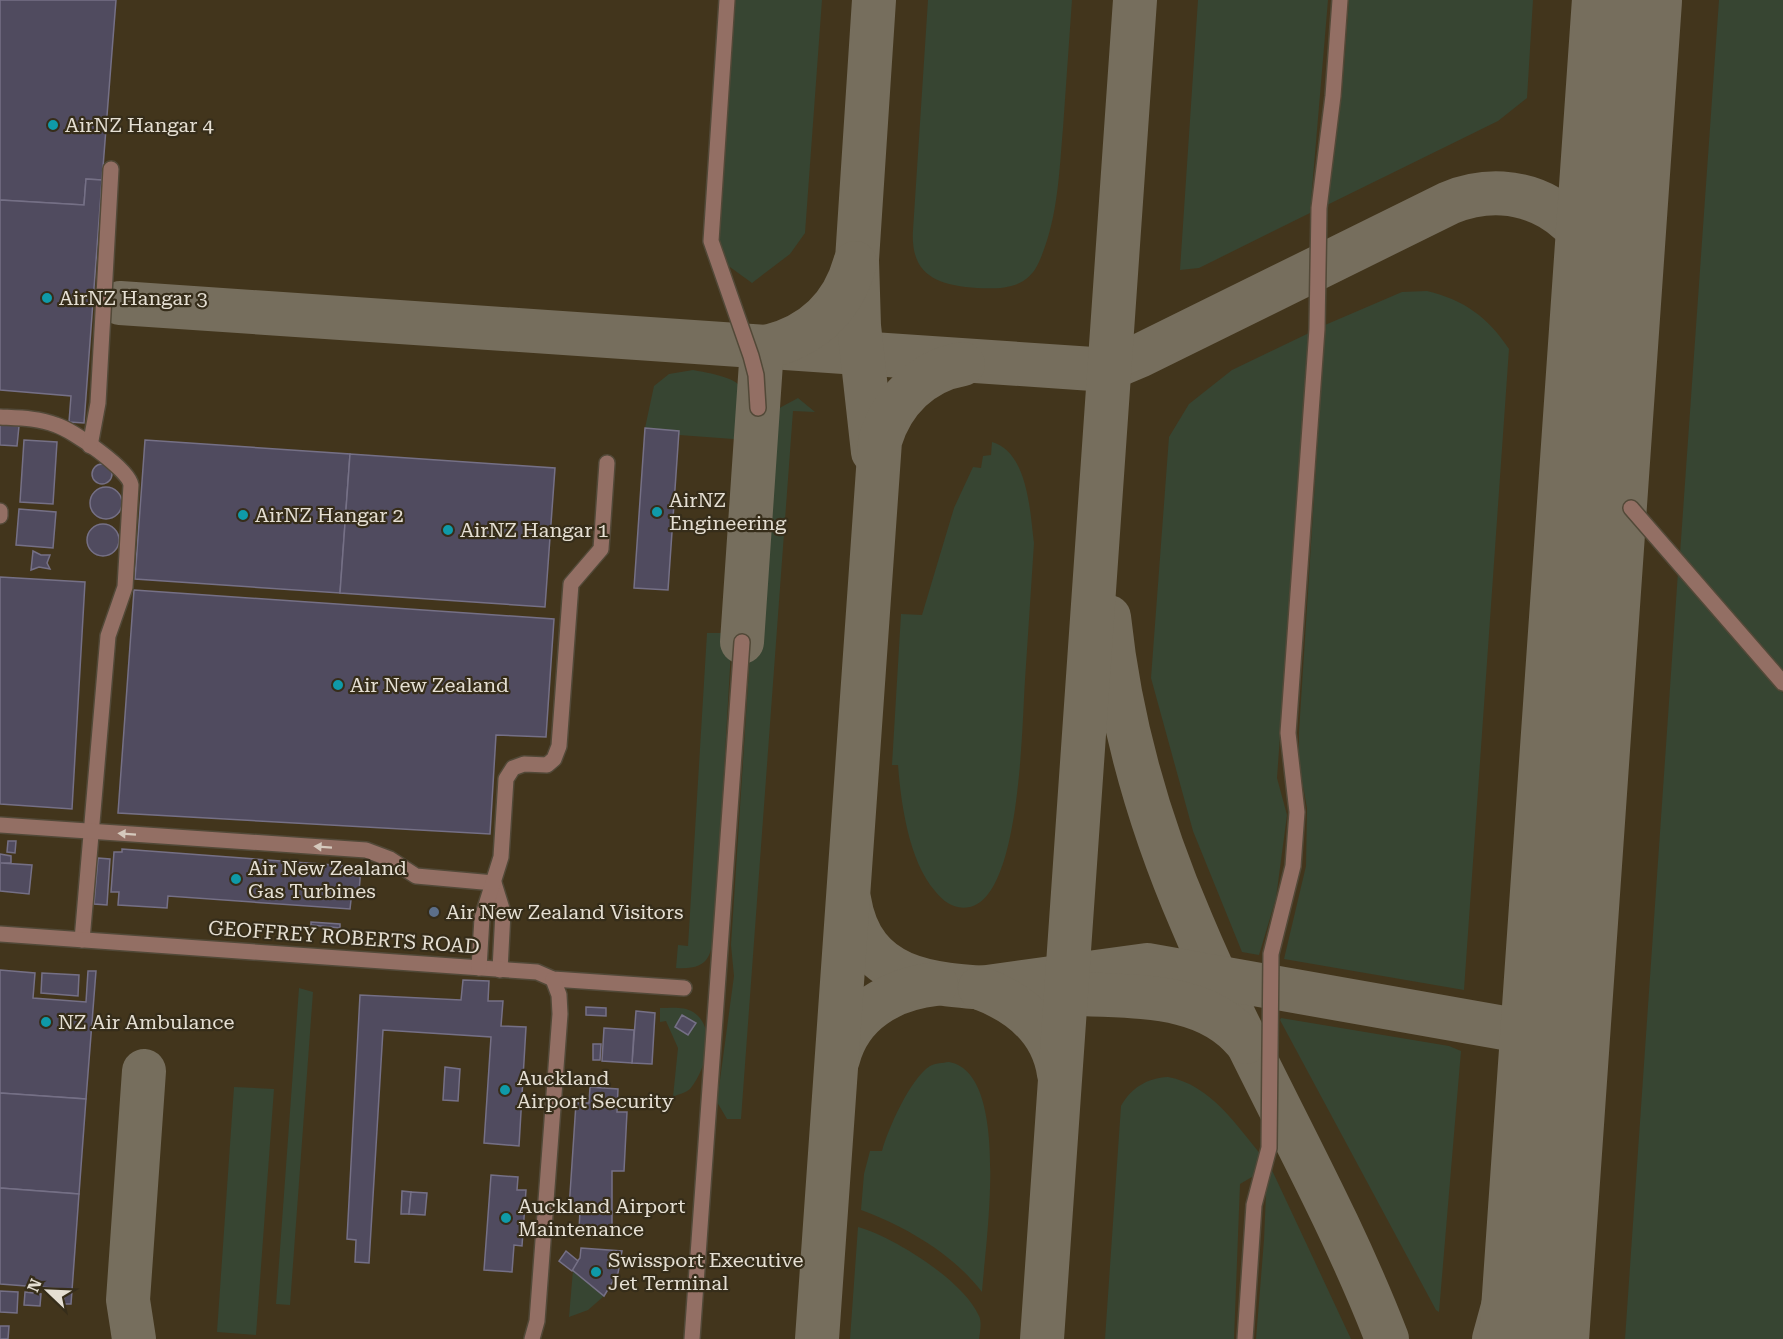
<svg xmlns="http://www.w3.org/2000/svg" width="1783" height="1339" viewBox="0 0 1783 1339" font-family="'Roboto Serif',serif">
  <rect width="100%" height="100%" fill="#362d1a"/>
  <rect fill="#42351c" x="0" y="0" width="1783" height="1339"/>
  <g fill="#374532">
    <path d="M735 0H822L805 233 790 254 752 283 723 262 719 243Z"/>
    <path d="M928 0H1072C1069 43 1066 85 1063 128 1059 174 1058 219 1039 262 1027 289 1002 289 977 288 938 285 910 276 913 230Z"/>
    <path d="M1198 0H1328L1310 213 1199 268 1180 270Z"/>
    <path d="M1349 0H1533L1527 98 1498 121 1327 205 1342 94Z"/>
    <path d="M1719 0H1783V672L1680 554Z"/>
    <path d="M1427 291C1464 300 1488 317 1509 349L1464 990 1284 959 1306 866 1307 808 1299 764V732L1325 325 1402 292Z"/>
    <path d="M1309 333 1277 778 1287 815 1276 898 1259 955 1242 952 1193 831 1151 678 1169 437 1189 404 1232 370Z"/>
    <path d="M693 370C748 380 751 385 747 440L679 435V431L645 428 654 386 669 374Z"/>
    <path d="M798 398 815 412 793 411 741 1119H727L717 1102 734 976 731 945 765 424 772 412Z"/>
    <path d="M992 442C1028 452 1030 512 1034 543 1031 589 1028 635 1025 680 1022 723 1021 896 970 907 954 910 944 902 935 891 909 861 901 804 898 765H892L901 614 922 615 954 508 973 467 981 468 983 456 991 455Z"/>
    <path d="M1678 572 1783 693V1339H1625Z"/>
    <path d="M707 633H732L715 927C711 956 710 970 676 968L678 945 688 946Z"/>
    <path d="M299 988 313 992 290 1305 276 1304Z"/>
    <path d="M660 1008C670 1008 684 1006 693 1012 718 1028 706 1070 690 1089 686 1093 678 1094 673 1097L678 1048 666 1021 660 1022Z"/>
    <path d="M1281 1018 1449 1046 1461 1051 1439 1312 1436 1310 1280 1020Z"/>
    <path d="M949 1062C1012 1073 985 1246 982 1292 953 1254 905 1226 861 1210L864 1174 870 1151H882C888 1129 910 1079 930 1066 936 1063 942 1063 949 1062Z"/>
    <path d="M1168 1077C1211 1085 1236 1125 1263 1157L1257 1174 1240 1184 1234 1339H1105L1121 1106C1131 1088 1147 1078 1168 1077Z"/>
    <path d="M234 1087 274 1089 256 1335 217 1332Z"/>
    <path d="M1270 1166 1351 1339H1256L1264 1240 1267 1170Z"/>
    <path d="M858 1227C894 1237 964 1281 979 1316 982 1322 980 1332 979 1339H850Z"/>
    <path d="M573 1270 604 1296 588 1310 569 1317Z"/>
  </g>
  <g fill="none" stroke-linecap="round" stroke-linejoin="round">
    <g stroke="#766e5d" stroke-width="44">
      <path d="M120 303 1093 369 1120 364 1139 356 1449 203C1522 173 1593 216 1606 292"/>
      <path d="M873 452 859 326 857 260 874 0"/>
      <path d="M1109 617C1120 722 1150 826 1192 923 1251 1064 1332 1196 1387 1339"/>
      <path d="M742 642 762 348C809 338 842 310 855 263"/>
      <path d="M849 899C863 986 939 985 1008 989"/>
      <path d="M980 988 1147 965 1555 1037"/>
      <path d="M980 988C1020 1003 1053 1030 1059 1074"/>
      <path d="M1069 993C1129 998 1204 990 1246 1042"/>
      <path d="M838 1059C850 1012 891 989 936 984"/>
      <path d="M134 1339 128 1300 144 1071"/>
      <path d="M817 1339 880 441C892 401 922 371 963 364"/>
      <path d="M1042 1339 1135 0"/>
      <path d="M1494 1339 1548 1142"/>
    </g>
    <path stroke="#766e5d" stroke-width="110" d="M1534 1339 1627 0"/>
  </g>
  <g fill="#504b5f" stroke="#757086" stroke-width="1.5">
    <path d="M0 0H116L102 180 86 179 84 205 0 200Z"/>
    <path d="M86 179 102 180 84 423 69 422 71 396 0 390V200L84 205Z"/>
    <path d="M0 424 19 426 17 446 0 445Z"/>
    <path d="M645 428 679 431 668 590 634 588Z"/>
    <path d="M24 440 57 442 53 504 20 502Z"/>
    <path d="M145 440 350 454 340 593 135 579Z"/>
    <path d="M350 454 555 468 545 607 340 593Z"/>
    <circle cx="102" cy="474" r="10"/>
    <circle cx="106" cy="503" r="16"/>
    <path d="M19 509 56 512 53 548 16 545Z"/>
    <circle cx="103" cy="540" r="16"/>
    <path d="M33 551 41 555H50L47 563 50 569 39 567 31 570Z"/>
    <path d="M0 577 85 582 72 809 0 804Z"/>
    <path d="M134 590 554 619 546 737 496 735 490 834 118 813Z"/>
    <path d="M8 841H16L15 853 7 852Z"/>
    <path d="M122 849 361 867 359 892 352 891 350 909 168 896 167 908 118 905 119 892H111L114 852H122Z"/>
    <path d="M0 854 11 856V863H1L32 865 29 894 0 891Z"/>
    <path d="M98 858 110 859 107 905 94 904Z"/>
    <path d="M311 922 340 924V928L311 925Z"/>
    <path d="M0 970 35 973 33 998 86 1002 88 971H96L86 1099 0 1093Z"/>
    <path d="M42 973 79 975 78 996 41 993Z"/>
    <path d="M463 980 489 981 488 1001H503L501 1026 526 1027 519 1146 484 1143 491 1037 383 1030 369 1263 355 1262 356 1240 347 1239 360 995 461 1000Z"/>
    <path d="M586 1007 606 1008V1016L586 1015Z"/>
    <path d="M636 1011 655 1013 652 1064 632 1063Z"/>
    <path d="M682 1015 696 1023 688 1035 675 1027Z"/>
    <path d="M604 1028 634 1030 632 1063 602 1061Z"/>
    <path d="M593 1044H601L600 1060H593Z"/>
    <path d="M445 1067 460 1069 458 1101 443 1100Z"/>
    <path d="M590 1087 618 1089 617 1112H627L624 1171H612V1233L579 1231 580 1210 569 1209 576 1103H589Z"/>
    <path d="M0 1093 86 1099 79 1194 0 1188Z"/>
    <path d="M491 1175 518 1177 517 1190H526L522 1246 514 1245 512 1272 484 1270Z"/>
    <path d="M0 1188 79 1194 71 1304H64L65 1289 0 1284Z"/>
    <path d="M402 1191 411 1192 409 1214H401Z"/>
    <path d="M411 1192 427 1193 425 1215 409 1214Z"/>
    <path d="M581 1248 622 1251 618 1273 604 1296 571 1269 580 1258Z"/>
    <path d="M566 1251 578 1261 572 1271 559 1261Z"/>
    <path d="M0 1291 18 1292 17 1313 0 1312Z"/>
    <path d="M25 1292 41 1294 40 1306 24 1305Z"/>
    <path d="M0 1326H9L8 1339H0Z"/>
  </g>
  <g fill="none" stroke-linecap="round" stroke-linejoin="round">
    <g stroke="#524938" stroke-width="18">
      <g id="minor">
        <path d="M727 0 711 241 751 356 756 375 758 408"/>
        <path d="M0 417C19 418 38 418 56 425 72 430 129 469 131 485L125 587 108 636 82 940"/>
        <path d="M90 446 98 403 111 169"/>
        <path d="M1631 508 1783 683"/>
        <path d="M0 511V516"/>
        <path d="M0 825 366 850 390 859 416 876 494 883"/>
        <path d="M494 883 503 912 500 970"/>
        <path d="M0 934 537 972 553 979 684 988"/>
        <path d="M479 968 482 918 501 857 506 779 513 768 524 764 547 765 554 759 559 746 571 584 601 549 607 463"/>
        <path d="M532 1339 537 1321 560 1014 559 995 553 979"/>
        <path d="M692 1339 742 642"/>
        <path d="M1245 1339 1254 1205 1269 1148 1271 954 1293 866 1297 812 1288 733 1317 329 1319 208 1333 96 1340 0"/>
      </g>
    </g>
    <use href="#minor" stroke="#936f64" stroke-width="15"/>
  </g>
  <defs><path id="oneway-solid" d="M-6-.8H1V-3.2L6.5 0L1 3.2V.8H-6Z" transform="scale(1.5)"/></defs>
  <g fill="#d5c9bd">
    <use href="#oneway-solid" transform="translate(127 834) rotate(-176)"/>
    <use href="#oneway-solid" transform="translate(323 847) rotate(-176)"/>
  </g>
  <g fill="#0f9aa8" stroke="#362d1a" stroke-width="2">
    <circle cx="53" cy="125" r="6"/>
    <circle cx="47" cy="298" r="6"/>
    <circle cx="657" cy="512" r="6"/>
    <circle cx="243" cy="515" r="6"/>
    <circle cx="448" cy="530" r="6"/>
    <circle cx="338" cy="685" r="6"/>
    <circle cx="236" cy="879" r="6"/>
    <circle cx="46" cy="1022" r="6"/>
    <circle cx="505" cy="1090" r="6"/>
    <circle cx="506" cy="1218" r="6"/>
    <circle cx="596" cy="1272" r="6"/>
  </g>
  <circle fill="#5c6f8a" stroke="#362d1a" stroke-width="2" cx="434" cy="912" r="6"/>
  <g text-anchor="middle" stroke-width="4.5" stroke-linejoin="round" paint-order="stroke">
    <g font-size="20" fill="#e5dfd3" stroke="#362d1a" text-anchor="start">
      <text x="65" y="132">AirNZ Hangar 4</text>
      <text x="59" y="305">AirNZ Hangar 3</text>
      <text x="669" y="507">AirNZ<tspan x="669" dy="23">Engineering</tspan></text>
      <text x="255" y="522">AirNZ Hangar 2</text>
      <text x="460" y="537">AirNZ Hangar 1</text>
      <text x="350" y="692">Air New Zealand</text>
      <text x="248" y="875">Air New Zealand<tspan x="248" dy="23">Gas Turbines</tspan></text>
      <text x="446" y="919">Air New Zealand Visitors</text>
      <text x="58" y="1029">NZ Air Ambulance</text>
      <text x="517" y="1085">Auckland<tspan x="517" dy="23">Airport Security</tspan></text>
      <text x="518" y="1213">Auckland Airport<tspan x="518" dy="23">Maintenance</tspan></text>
      <text x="608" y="1267">Swissport Executive<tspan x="608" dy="23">Jet Terminal</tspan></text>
    </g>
    <g font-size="20" fill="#e5dfd3" stroke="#362d1a">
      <text transform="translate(344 937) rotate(4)" y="7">GEOFFREY ROBERTS ROAD</text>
    </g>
  </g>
  <g transform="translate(48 1291) rotate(293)" stroke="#362d1a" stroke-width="4.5" paint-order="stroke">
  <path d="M0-4.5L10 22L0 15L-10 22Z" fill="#e5dfd3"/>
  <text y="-9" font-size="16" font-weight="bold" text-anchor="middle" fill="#e5dfd3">N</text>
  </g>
</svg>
